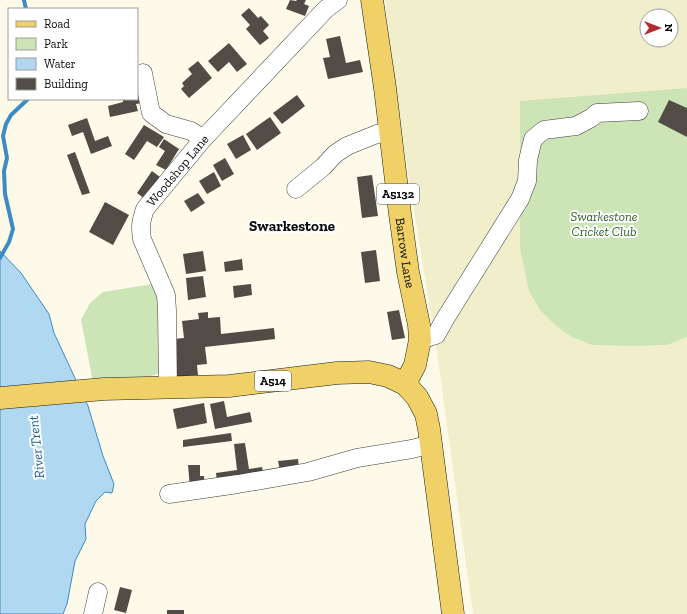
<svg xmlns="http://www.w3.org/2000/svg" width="687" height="614" viewBox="0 0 687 614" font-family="'Zilla Slab',serif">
  <rect width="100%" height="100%" fill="#fefae9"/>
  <path fill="#f1efcb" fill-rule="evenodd" d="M385 0H687V614H473L436 346 401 130ZM647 16H671V40H647Z"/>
  <g fill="#cde5b6">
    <path d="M687 88V337L667 345 632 346 592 345 572 337 556 326 540 310 529 291 520 248V101Z"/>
    <path d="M152 284 159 295V373L147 378 93 382 81 320 90 303 103 292Z"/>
  </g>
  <path fill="#b1d8f1" stroke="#3d8bc4" d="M0 251 21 273 49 314 54 333 88 406 103 456 114 484 112 493 105 492 96 501 85 524 86 539 75 561 67 604 63 614H0Z"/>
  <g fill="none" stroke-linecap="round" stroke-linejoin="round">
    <g stroke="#3d8bc4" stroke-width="4">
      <path d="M24 0 26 9"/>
      <path d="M0 258 9 242 13 229 5 194 4 171 7 158 3 136 6 124 11 115 28 99"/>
    </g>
  </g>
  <g fill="#524c47">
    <path d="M290 0 296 1 297 0H306L304 4 309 6 305 16 286 9Z"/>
    <path d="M249 8 258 18 261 16 269 25 263 31 269 38 260 45 246 29 250 25 241 15Z"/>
    <path d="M340 36 346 63 360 60 363 72 328 79 323 58 330 57 326 39Z"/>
    <path d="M229 43 247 64 237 72 229 62 218 72 208 61Z"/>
    <path d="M198 61 212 78 189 98 181 89 184 86 182 83 192 74 188 69Z"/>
    <path d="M137 89H139L142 103 136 104 138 111 110 117 108 106 123 102V99H137Z"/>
    <path d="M297 95 305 106 282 124 273 113Z"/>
    <path d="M669 100 687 108V137L658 122Z"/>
    <path d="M270 117 281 133 257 150 246 134Z"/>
    <path d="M87 118 95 141 108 136 112 146 91 154 83 132 72 136 68 125Z"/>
    <path d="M144 125 164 137 157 147 147 141 134 160 125 154Z"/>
    <path d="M243 135 251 150 236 159 227 144Z"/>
    <path d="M164 139 179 149 166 170 156 165 165 151 159 147Z"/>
    <path d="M75 152 90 193 82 195 67 155Z"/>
    <path d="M225 158 234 174 222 181 213 165Z"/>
    <path d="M152 171 160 177 145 199 137 193Z"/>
    <path d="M214 172 221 186 207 194 199 181Z"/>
    <path d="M372 175 378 216 362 218 357 177Z"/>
    <path d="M198 193 205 203 191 212 184 201Z"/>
    <path d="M105 202 129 215 113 245 89 232Z"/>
    <path d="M376 250 380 281 365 283 361 252Z"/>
    <path d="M203 251 206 271 186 274 183 254Z"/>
    <path d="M242 259 243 270 225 272 224 262Z"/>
    <path d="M203 276 206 297 188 300 186 278Z"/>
    <path d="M251 284 252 295 234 298 233 286Z"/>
    <path d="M399 310 405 338 392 340 387 312Z"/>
    <path d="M208 312V318L220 317 221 334 274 328 275 339 205 347 207 364 197 365 198 375 176 377 172 339 184 338 182 321 199 319 198 313Z"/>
    <path d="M224 401 227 417 250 412 252 422 215 429 210 404Z"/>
    <path d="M204 403 207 423 177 429 173 409Z"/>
    <path d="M231 433 232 441 183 447V440Z"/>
    <path d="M245 443 249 469 262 467 264 476 217 481 216 473 237 470 234 444Z"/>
    <path d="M298 459 299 469 280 471 278 461Z"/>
    <path d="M188 465H200V476H204L205 487 190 488Z"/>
    <path d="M120 587 132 590 126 613 114 610Z"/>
    <rect x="167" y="610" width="17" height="4"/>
  </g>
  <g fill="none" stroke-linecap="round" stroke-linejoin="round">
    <g stroke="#3d3d3d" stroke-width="19">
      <g id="minor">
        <path d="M143 73 151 113 166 124 191 131 203 139"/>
        <path d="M296 189 323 167 335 154 347 146 377 134 391 132"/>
        <path d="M420 340 436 335 445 319 520 199 527 181 528 160 533 139 544 130 576 126 591 118 597 113 639 111"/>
        <path id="s1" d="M168 388 167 310 166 295 142 239C140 226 141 221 145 209L203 139 326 9 338 0"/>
        <path d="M169 494 238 484 308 472 357 458 412 449 431 444"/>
        <path d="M93 614 98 592"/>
      </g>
    </g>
    <g stroke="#1b1b1b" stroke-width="23">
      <g id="major">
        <path id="s2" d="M372 0 385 88 400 214 408 272 419 325 420 340 415 365 405 384"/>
        <path d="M0 398 104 389 229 386 337 373 369 372 388 376 405 384 417 397 426 414 429 429 453 614"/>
      </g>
    </g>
    <use href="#minor" stroke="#fff" stroke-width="18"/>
    <use href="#major" stroke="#f0d167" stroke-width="22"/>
  </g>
  <g text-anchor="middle" stroke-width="4" stroke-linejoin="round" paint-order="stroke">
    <g fill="#fff" stroke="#545454" stroke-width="1">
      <rect x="377" y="184" width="42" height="20" rx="3"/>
      <rect x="255" y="371" width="36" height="20" rx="3"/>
    </g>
    <g font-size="12" font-weight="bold" fill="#0a0a0a">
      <text x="398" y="198">A5132</text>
      <text x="273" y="385">A514</text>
    </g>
    <g font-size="13" fill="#0a0a0a" stroke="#fff">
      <text dy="5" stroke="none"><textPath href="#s1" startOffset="235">Woodshop Lane</textPath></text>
      <text dy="5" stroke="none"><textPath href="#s2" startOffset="255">Barrow Lane</textPath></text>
    </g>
    <g font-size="13" font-style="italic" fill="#2b5d20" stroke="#fff">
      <text x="604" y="221">Swarkestone<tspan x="604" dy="15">Cricket Club</tspan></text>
    </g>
    <g font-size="14" font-style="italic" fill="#1d5d92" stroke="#fff">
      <text transform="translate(36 447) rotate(-96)" y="5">River Trent</text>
    </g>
    <g font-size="15" font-weight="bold" fill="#0a0a0a" stroke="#fff">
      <text x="292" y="231">Swarkestone</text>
    </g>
  </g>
  <rect x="8" y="8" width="130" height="92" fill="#ffffff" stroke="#9d9d9d"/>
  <rect x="16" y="21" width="20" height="6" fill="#f0d167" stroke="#9d9d9d"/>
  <text x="44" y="28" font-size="12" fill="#0a0a0a">Road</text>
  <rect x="16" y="38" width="20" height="12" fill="#cde5b6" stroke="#9d9d9d"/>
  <text x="44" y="48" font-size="12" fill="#0a0a0a">Park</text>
  <rect x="16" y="58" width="20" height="12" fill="#b1d8f1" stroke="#9d9d9d"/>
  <text x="44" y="68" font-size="12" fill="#0a0a0a">Water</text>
  <rect x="16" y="78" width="20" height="12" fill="#524c47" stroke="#9d9d9d"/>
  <text x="44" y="88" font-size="12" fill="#0a0a0a">Building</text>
  <g transform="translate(659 28) rotate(90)"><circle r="19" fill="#ffffff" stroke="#9d9d9d"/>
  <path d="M0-3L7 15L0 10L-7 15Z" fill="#b02c30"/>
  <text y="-6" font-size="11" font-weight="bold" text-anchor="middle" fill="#0a0a0a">N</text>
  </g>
</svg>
